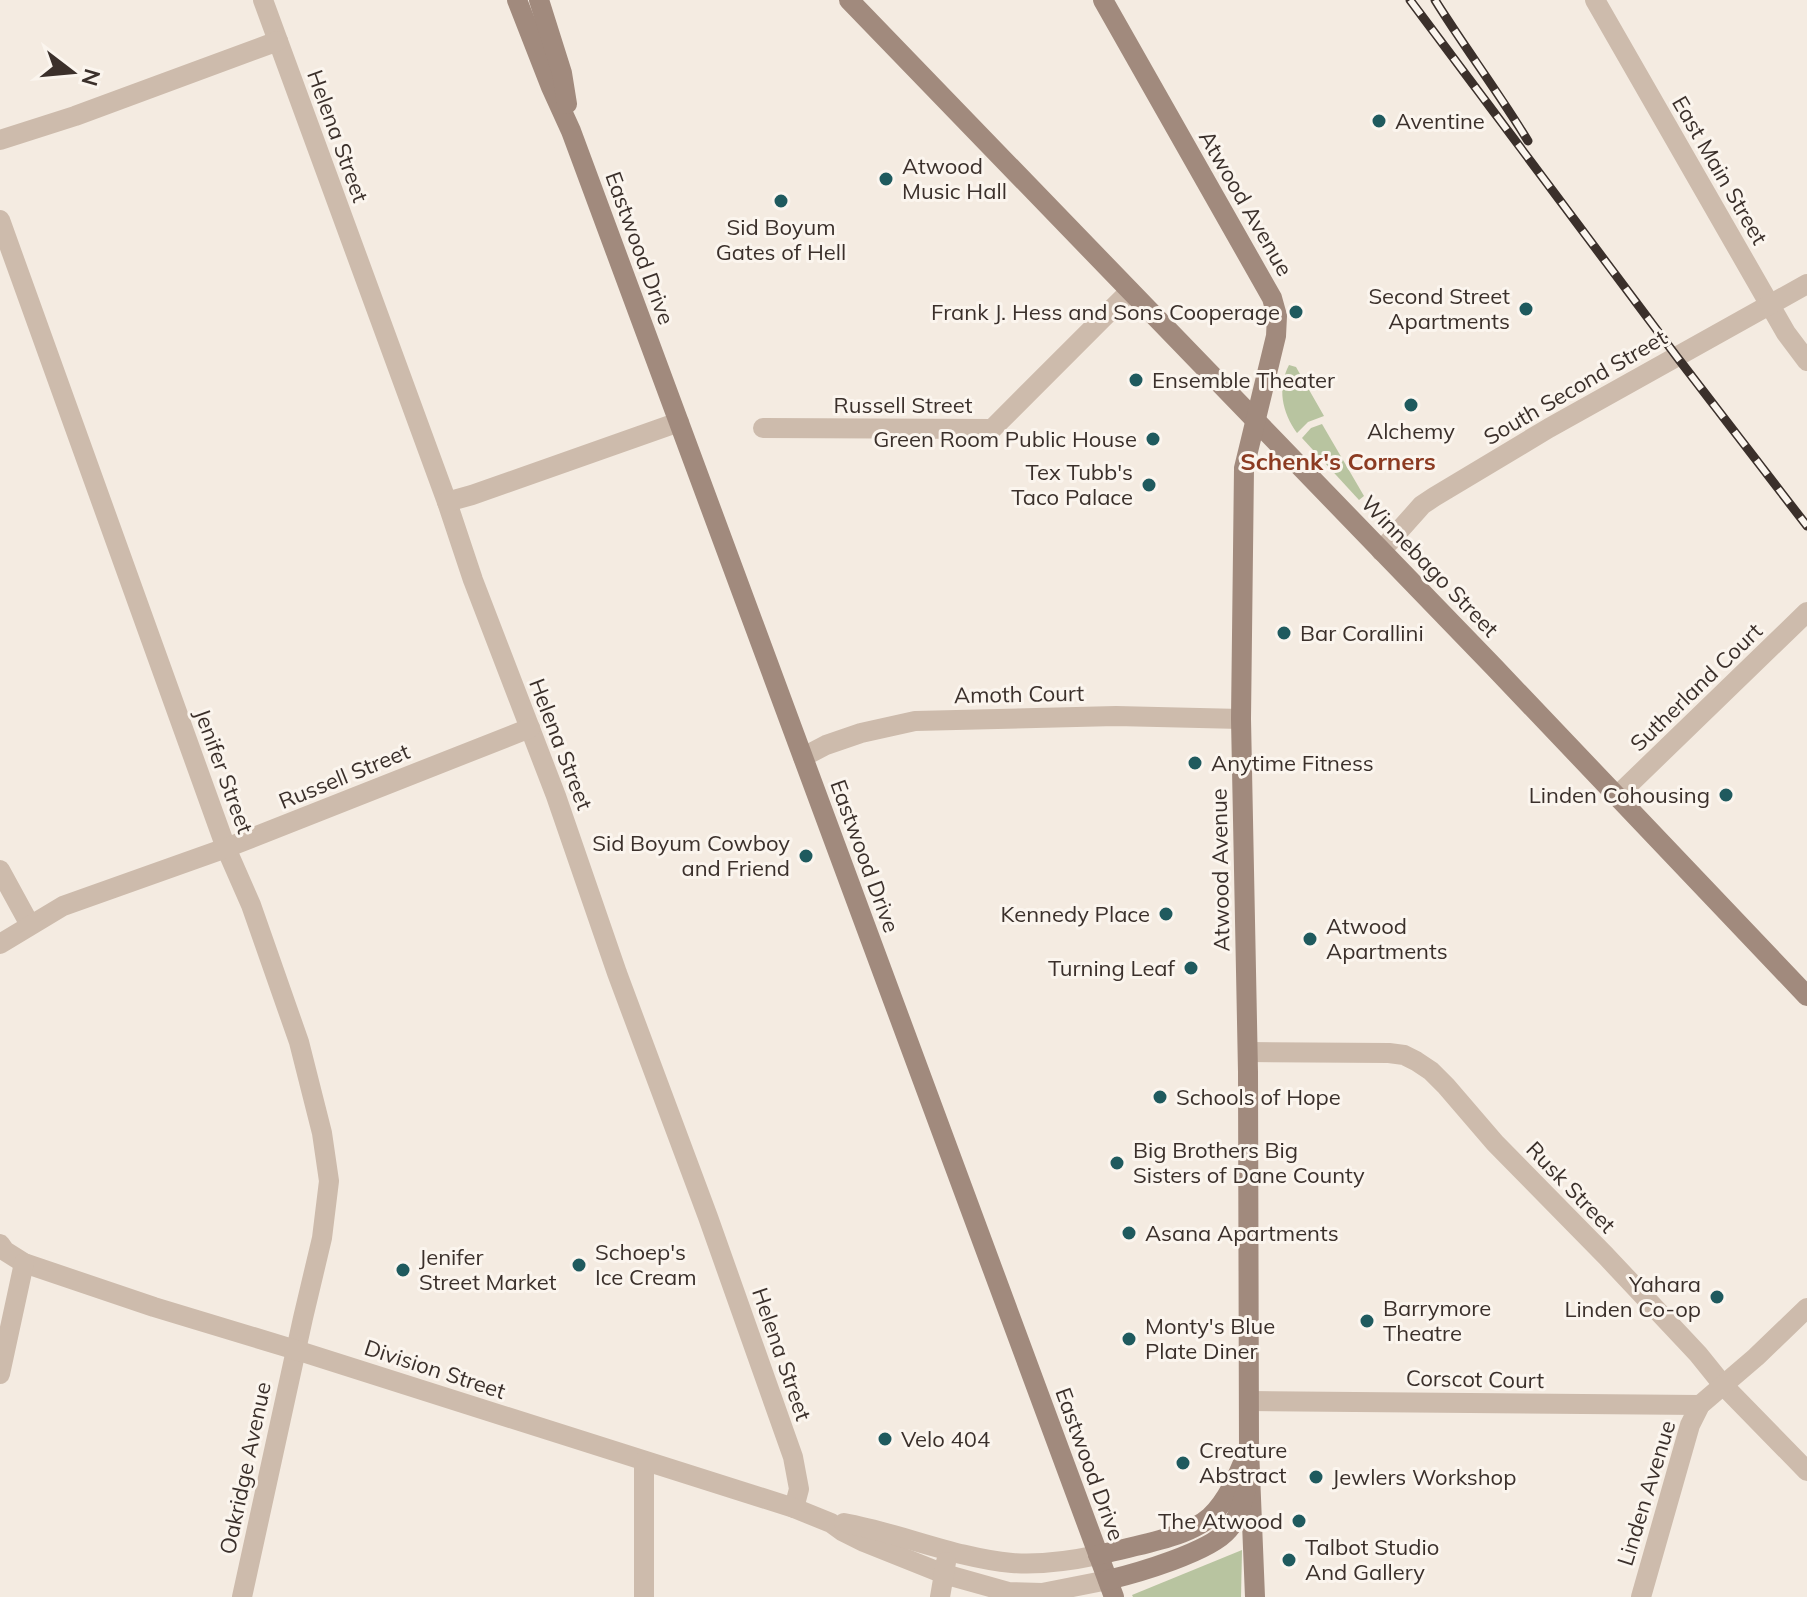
<svg xmlns="http://www.w3.org/2000/svg" width="1807" height="1597" viewBox="0 0 1807 1597" font-family="Mulish,sans-serif">
  <rect width="100%" height="100%" fill="#f4ebe1"/>
  <g fill="#b8c4a0">
    <path d="M1289 365 1296 367 1324 416 1308 422 1297 433C1282 412 1277 388 1289 365Z"/>
    <path d="M1322 424 1364 496 1359 500 1302 438 1311 428Z"/>
    <path d="M1242 1550 1241 1597H1133L1132 1595Z"/>
  </g>
  <g fill="none" stroke-linecap="round" stroke-linejoin="round">
    <g stroke="#cdbbac" stroke-width="20">
      <path d="M263 0 447 502 473 580 556 796 617 973 708 1217 793 1457 799 1489 794 1508"/>
      <path d="M1595 0 1786 333 1807 361"/>
      <path d="M0 140 75 116 278 41"/>
      <path d="M0 220 226 848 251 905 299 1042 322 1133 329 1181 322 1238 303 1318 242 1597"/>
      <path d="M763 428 992 429 1130 291"/>
      <path d="M447 502 472 495 679 422"/>
      <path d="M1381 551 1422 505 1434 497 1549 428 1807 284"/>
      <path d="M803 757 826 745 861 733 915 721 1116 716 1241 719"/>
      <path d="M1618 795 1807 612"/>
      <path d="M0 870 30 925"/>
      <path d="M0 944 63 906 226 848 530 728"/>
      <path d="M1248 1052 1389 1053 1404 1055 1416 1061 1431 1071 1446 1086 1495 1143 1606 1256 1698 1354 1723 1385 1807 1471"/>
      <path d="M0 1244 5 1251 24 1263 154 1307 296 1350 794 1508 831 1523 842 1531 864 1542 944 1574 1008 1592 1042 1593 1108 1580"/>
      <path d="M0 1374 24 1263"/>
      <path d="M1249 1401 1700 1405"/>
      <path d="M844 1523C900 1533 955 1558 1012 1563 1041 1565 1070 1561 1098 1555"/>
      <path d="M644 1597V1461"/>
      <path d="M940 1597 946 1562"/>
      <path d="M1641 1597 1690 1425 1700 1405 1756 1357 1807 1308"/>
    </g>
    <g stroke="#a18a7d" stroke-width="20">
      <path d="M517 0 551 87 571 131 1114 1597"/>
      <path d="M539 0 562 73 567 104"/>
      <path d="M849 0 1494 667 1807 996"/>
      <path d="M1103 0 1272 298 1277 316 1276 336 1244 468 1241 719 1248 1072 1249 1449 1255 1597"/>
      <path d="M1098 1555C1129 1547 1187 1538 1210 1517 1228 1500 1238 1475 1247 1453"/>
      <path d="M1108 1580C1137 1573 1210 1552 1228 1530 1238 1519 1242 1504 1246 1490"/>
    </g>
    <g stroke="#3b302b" stroke-width="9">
      <g id="rail">
        <path d="M1410 0 1677 357 1807 526"/>
        <path d="M1435 0C1465 48 1499 93 1528 141"/>
      </g>
    </g>
    <use href="#rail" stroke="#fbf5ee" stroke-width="6" stroke-dasharray="18" stroke-linecap="butt"/>
  </g>
  <g fill="#1f5a5e" stroke="#fbf5ee" stroke-width="3">
    <circle cx="1379" cy="121" r="8"/>
    <circle cx="886" cy="179" r="8"/>
    <circle cx="781" cy="201" r="8"/>
    <circle cx="1526" cy="309" r="8"/>
    <circle cx="1296" cy="312" r="8"/>
    <circle cx="1136" cy="380" r="8"/>
    <circle cx="1411" cy="405" r="8"/>
    <circle cx="1153" cy="439" r="8"/>
    <circle cx="1149" cy="485" r="8"/>
    <circle cx="1284" cy="633" r="8"/>
    <circle cx="1195" cy="763" r="8"/>
    <circle cx="1726" cy="795" r="8"/>
    <circle cx="806" cy="856" r="8"/>
    <circle cx="1166" cy="914" r="8"/>
    <circle cx="1310" cy="939" r="8"/>
    <circle cx="1191" cy="968" r="8"/>
    <circle cx="1160" cy="1097" r="8"/>
    <circle cx="1117" cy="1163" r="8"/>
    <circle cx="1129" cy="1233" r="8"/>
    <circle cx="579" cy="1265" r="8"/>
    <circle cx="403" cy="1270" r="8"/>
    <circle cx="1717" cy="1297" r="8"/>
    <circle cx="1367" cy="1321" r="8"/>
    <circle cx="1129" cy="1339" r="8"/>
    <circle cx="885" cy="1439" r="8"/>
    <circle cx="1183" cy="1463" r="8"/>
    <circle cx="1316" cy="1477" r="8"/>
    <circle cx="1299" cy="1521" r="8"/>
    <circle cx="1289" cy="1560" r="8"/>
  </g>
  <g text-anchor="middle" stroke-width="6" stroke-linejoin="round" paint-order="stroke">
    <g font-size="22" fill="#3b302b" stroke="#fbf5ee" text-anchor="start">
      <text x="1395" y="129">Aventine</text>
      <text x="902" y="174">Atwood<tspan x="902" dy="25">Music Hall</tspan></text>
      <text x="781" y="235" text-anchor="middle">Sid Boyum<tspan x="781" dy="25">Gates of Hell</tspan></text>
      <text x="1510" y="304" text-anchor="end">Second Street<tspan x="1510" dy="25">Apartments</tspan></text>
      <text x="1280" y="320" text-anchor="end">Frank J. Hess and Sons Cooperage</text>
      <text x="1152" y="388">Ensemble Theater</text>
      <text x="1411" y="439" text-anchor="middle">Alchemy</text>
      <text x="1137" y="447" text-anchor="end">Green Room Public House</text>
      <text x="1133" y="480" text-anchor="end">Tex Tubb's<tspan x="1133" dy="25">Taco Palace</tspan></text>
      <text x="1300" y="641">Bar Corallini</text>
      <text x="1211" y="771">Anytime Fitness</text>
      <text x="1710" y="803" text-anchor="end">Linden Cohousing</text>
      <text x="790" y="851" text-anchor="end">Sid Boyum Cowboy<tspan x="790" dy="25">and Friend</tspan></text>
      <text x="1150" y="922" text-anchor="end">Kennedy Place</text>
      <text x="1326" y="934">Atwood<tspan x="1326" dy="25">Apartments</tspan></text>
      <text x="1175" y="976" text-anchor="end">Turning Leaf</text>
      <text x="1176" y="1105">Schools of Hope</text>
      <text x="1133" y="1158">Big Brothers Big<tspan x="1133" dy="25">Sisters of Dane County</tspan></text>
      <text x="1145" y="1241">Asana Apartments</text>
      <text x="595" y="1260">Schoep's<tspan x="595" dy="25">Ice Cream</tspan></text>
      <text x="419" y="1265">Jenifer<tspan x="419" dy="25">Street Market</tspan></text>
      <text x="1701" y="1292" text-anchor="end">Yahara<tspan x="1701" dy="25">Linden Co-op</tspan></text>
      <text x="1383" y="1316">Barrymore<tspan x="1383" dy="25">Theatre</tspan></text>
      <text x="1145" y="1334">Monty's Blue<tspan x="1145" dy="25">Plate Diner</tspan></text>
      <text x="901" y="1447">Velo 404</text>
      <text x="1199" y="1458">Creature<tspan x="1199" dy="25">Abstract</tspan></text>
      <text x="1332" y="1485">Jewlers Workshop</text>
      <text x="1283" y="1529" text-anchor="end">The Atwood</text>
      <text x="1305" y="1555">Talbot Studio<tspan x="1305" dy="25">And Gallery</tspan></text>
    </g>
    <g font-size="22" fill="#3b302b" stroke="#fbf5ee">
      <text transform="translate(338 136) rotate(70)" y="8">Helena Street</text>
      <text transform="translate(1720 170) rotate(60)" y="8">East Main Street</text>
      <text transform="translate(1246 203) rotate(60)" y="8">Atwood Avenue</text>
      <text transform="translate(640 248) rotate(70)" y="8">Eastwood Drive</text>
      <text transform="translate(1575 387) rotate(-30)" y="8">South Second Street</text>
      <text x="903" y="413">Russell Street</text>
      <text transform="translate(1430 566) rotate(46)" y="8">Winnebago Street</text>
      <text transform="translate(1696 687) rotate(-44)" y="8">Sutherland Court</text>
      <text transform="translate(1019 694) rotate(-1)" y="8">Amoth Court</text>
      <text transform="translate(561 744) rotate(69)" y="8">Helena Street</text>
      <text transform="translate(224 771) rotate(70)" y="8">Jenifer Street</text>
      <text transform="translate(344 776) rotate(-22)" y="8">Russell Street</text>
      <text transform="translate(865 856) rotate(70)" y="8">Eastwood Drive</text>
      <text transform="translate(1220 870) rotate(-91)" y="8">Atwood Avenue</text>
      <text transform="translate(1571 1187) rotate(46)" y="8">Rusk Street</text>
      <text transform="translate(782 1354) rotate(71)" y="8">Helena Street</text>
      <text transform="translate(435 1369) rotate(18)" y="8">Division Street</text>
      <text transform="translate(1475 1379) rotate(1)" y="8">Corscot Court</text>
      <text transform="translate(1090 1464) rotate(70)" y="8">Eastwood Drive</text>
      <text transform="translate(245 1468) rotate(-78)" y="8">Oakridge Avenue</text>
      <text transform="translate(1646 1493) rotate(-73)" y="8">Linden Avenue</text>
    </g>
    <g font-size="24" font-weight="bold" fill="#8c3b22" stroke="#fbf5ee">
      <text x="1338" y="470">Schenk's Corners</text>
    </g>
  </g>
  <g transform="translate(72 72) rotate(106)" stroke="#fbf5ee" stroke-width="6" paint-order="stroke">
  <path d="M0-6L14 30L0 20L-14 30Z" fill="#3b302b"/>
  <text y="-12" font-size="22" font-weight="bold" text-anchor="middle" fill="#3b302b">N</text>
  </g>
</svg>
